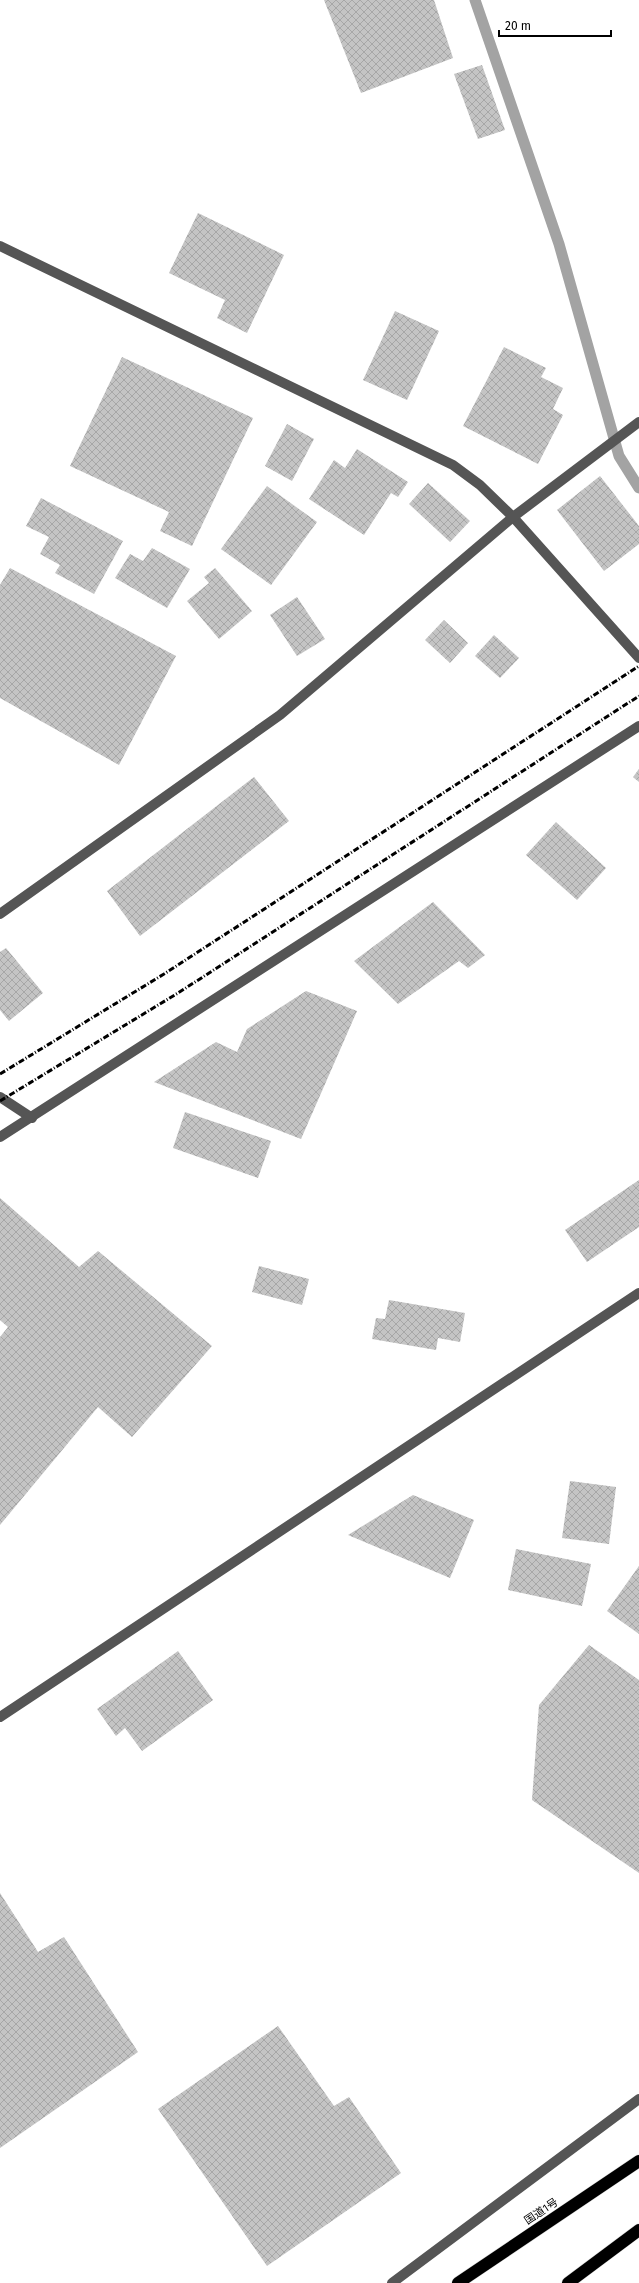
<svg xmlns="http://www.w3.org/2000/svg" width="639" height="2283" viewBox="0 0 639 2283" font-family="'Fira Sans','Noto Sans JP',sans-serif">
  <defs>
    <pattern id="building-cross-hatch" width="8" height="8" patternUnits="userSpaceOnUse"><rect width="8" height="8" fill="#c4c4c4"/><path d="M0 0l8 8M0 8l8-8" fill="none" stroke="#a7a7a7"/></pattern>
  </defs>
  <rect width="100%" height="100%" fill="#fff"/>
  <g fill="none" stroke-linecap="round" stroke-linejoin="round">
    <path stroke="#a3a3a3" stroke-width="11" d="M475 0 559 244 619 456 639 488"/>
  </g>
  <g fill="url(#building-cross-hatch)">
    <path d="M324 0H434L453 58 361 93Z"/>
    <path d="M482 65 505 130 478 139 454 74Z"/>
    <path d="M198 213 284 255 247 333 217 318 225 300 169 273Z"/>
    <path d="M395 311 439 331 407 400 363 380Z"/>
    <path d="M504 347 546 368 541 377 563 388 553 409 563 415 538 464 463 426Z"/>
    <path d="M122 357 253 418 192 546 160 531 169 512 70 466Z"/>
    <path d="M287 424 314 439 292 481 265 466Z"/>
    <path d="M357 449 408 482 398 497 391 493 364 535 309 499 334 460 345 468Z"/>
    <path d="M600 476 639 526V544L604 571 557 510Z"/>
    <path d="M428 483 470 521 450 542 409 504Z"/>
    <path d="M267 486 317 522 271 585 221 549Z"/>
    <path d="M41 498 123 541 94 594 55 573 60 565 40 554 49 537 26 526Z"/>
    <path d="M152 548 190 569 167 608 115 578 130 554 143 561Z"/>
    <path d="M10 568 176 656 119 765 0 698V585Z"/>
    <path d="M215 568 252 611 219 639 187 601 209 583 204 577Z"/>
    <path d="M297 597 325 639 297 656 270 615Z"/>
    <path d="M444 620 468 643 450 663 425 640Z"/>
    <path d="M494 635 519 658 500 678 475 656Z"/>
    <path d="M639 769V782L633 777Z"/>
    <path d="M254 777 289 821 140 936 107 891Z"/>
    <path d="M556 822 606 868 577 900 526 855Z"/>
    <path d="M433 902 485 955 468 968 459 961 398 1004 354 961Z"/>
    <path d="M6 948 43 993 9 1021 0 1010V952Z"/>
    <path d="M306 991 357 1011 301 1139 154 1082 216 1042 237 1052 247 1029Z"/>
    <path d="M185 1112 271 1141 258 1178 173 1148Z"/>
    <path d="M639 1180V1227L587 1262 565 1230Z"/>
    <path d="M0 1198 79 1267 98 1251 212 1346 132 1437 98 1407 0 1525V1337L8 1327 0 1320Z"/>
    <path d="M259 1266 309 1279 302 1305 252 1292Z"/>
    <path d="M389 1300 465 1313 460 1342 438 1338 436 1350 372 1339 376 1318 385 1319Z"/>
    <path d="M570 1481 616 1487 609 1544 562 1538Z"/>
    <path d="M413 1495 474 1520 450 1578 348 1535Z"/>
    <path d="M516 1549 591 1564 582 1606 508 1590Z"/>
    <path d="M639 1566V1634L607 1611Z"/>
    <path d="M589 1645 639 1680V1873L532 1800 539 1705Z"/>
    <path d="M178 1651 213 1700 142 1751 125 1728 116 1736 97 1709Z"/>
    <path d="M0 1893 38 1952 64 1937 138 2052 0 2148Z"/>
    <path d="M278 2026 334 2106 349 2097 401 2173 267 2266 158 2109Z"/>
  </g>
  <g fill="none" stroke-linecap="round" stroke-linejoin="round">
    <g stroke="#dbdbdb" stroke-width="13">
      <g id="highway">
        <path d="M458 2283 639 2161"/>
        <path d="M568 2283 639 2230"/>
      </g>
    </g>
    <g stroke="#555" stroke-width="10">
      <path d="M0 246 453 465 480 485 513 517 639 658"/>
      <path d="M0 914 280 715 513 517 639 422"/>
      <path d="M0 1097 32 1118"/>
      <path d="M0 1137 639 726"/>
      <path d="M0 1717 639 1293"/>
      <path d="M392 2283 639 2099"/>
    </g>
    <use href="#highway" stroke="#000" stroke-width="12"/>
    <g stroke="#000" stroke-width="3" stroke-dasharray="6 2 1 2" stroke-linecap="butt">
      <path d="M0 1074 164 974 639 666"/>
      <path d="M0 1101 178 993 639 696"/>
    </g>
  </g>
  <g text-anchor="middle" stroke-width="3.5" stroke-linejoin="round" paint-order="stroke">
    <g font-size="11" fill="#000" stroke="#fff">
      <text transform="translate(541 2211) rotate(-34)" y="4">国道1号</text>
    </g>
  </g>
  <path d="M499 30v6h112v-6" fill="none" stroke="#000000" stroke-width="2"/>
  <text x="505" y="30" font-size="12" fill="#000000" stroke="#ffffff" stroke-width="3" paint-order="stroke">20 m</text>
</svg>
